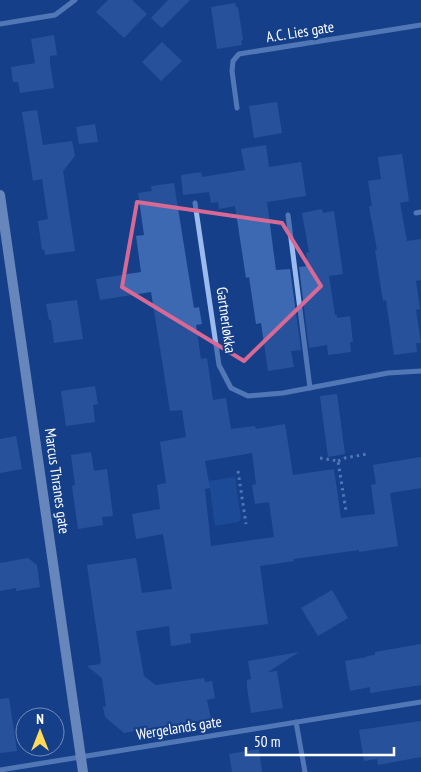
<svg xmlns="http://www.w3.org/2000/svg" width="421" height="772" viewBox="0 0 421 772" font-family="'PT Sans Narrow',sans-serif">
  <rect width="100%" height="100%" fill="#153f88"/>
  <path fill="#2758a7" d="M235 477 241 519 238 522 215 526 209 481Z"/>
  <g fill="#3d69b2" fill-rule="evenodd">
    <path d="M108 0H132L147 14 124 38 96 12Z"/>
    <path d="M168 0H190L162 28 151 18Z"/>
    <path d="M235 3 236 7H238L243 40 241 41 242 45 217 49 211 7Z"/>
    <path d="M54 35 57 55 50 56V63L54 88 20 93 18 82H13L11 67 36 63H35L31 39Z"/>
    <path d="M162 42 182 61 161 81 142 62Z"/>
    <path d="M277 102 282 133 254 138 249 106Z"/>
    <path d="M37 110 43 145 72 141 75 156 63 171 75 251 45 255 44 249 42 250 38 221 48 219 42 179 33 181 22 112Z"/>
    <path d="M95 124 98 142 79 144 76 127Z"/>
    <path d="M266 145 269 167 301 162 306 196 267 202 276 270 290 269 301 350 291 351 294 367 268 371 261 323 256 324 249 277 246 278 235 206 219 209 218 202 211 203 209 192 183 195 181 175 201 172 202 177 245 170 241 149Z"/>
    <path d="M402 154 409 201 400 203 407 241 421 239V280L416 281 420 309 416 310 421 343H416L417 352 394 355 386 300 383 301 375 250H377L369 206H372L368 181 381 179 378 157Z"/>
    <path d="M174 183 194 308 199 307 202 324 196 325 201 359 207 358 213 400 226 398 231 429 255 426 256 429 285 424 293 475 334 469 341 518 375 514 371 485 376 484 373 465 421 457V488L390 493 398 546 359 552V550L294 559V561L260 566 268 624 190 634 191 643 171 646 169 626 136 631 144 676 156 685 204 678 205 682 212 681 215 698 207 700 211 719 124 733 105 717 103 707 106 706 102 678 87 666 100 664 101 661 87 565 136 558 142 593 172 589 163 534 136 539 132 514 160 509 157 485 166 483 160 442 186 437 182 410 170 411 151 292 100 300 96 279 141 272 136 236 144 235 138 193 152 191 151 186ZM252 453 256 484 252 485 255 504 269 502 274 537 211 546 205 489 210 488 205 461Z"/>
    <path d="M322 209 323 213 334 211 343 274 329 276 335 315H337V318L350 316 353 342H350L351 352 328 355 327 345 309 348 299 267 308 266 306 253 309 252 302 213Z"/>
    <path d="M77 300 83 339 54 343 51 320H49L46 304Z"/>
    <path d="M95 386 98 404 93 405 95 422 66 426 61 391Z"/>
    <path d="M337 394 345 454 328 457 320 396Z"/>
    <path d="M16 436 22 469 0 473V439Z"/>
    <path d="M91 452 94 471 107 469 113 516 102 517 103 525 78 529 72 486 75 485 71 455Z"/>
    <path d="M28 558 37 565 40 587 16 591V588L0 591V563Z"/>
    <path d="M332 590 348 618 318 636 301 608Z"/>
    <path d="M421 644V685L370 693V687L350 691 345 661 367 657V656L375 655V652Z"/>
    <path d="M299 652 268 672 277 671 283 708 251 713 247 687V680L251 679 248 661Z"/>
    <path d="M9 698 17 751 0 753V699Z"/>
    <path d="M421 721V757L378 765 377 759 364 761 359 730Z"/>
    <path d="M259 749 262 772H232L229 754Z"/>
  </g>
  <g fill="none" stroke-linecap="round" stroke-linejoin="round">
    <g stroke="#9bbbef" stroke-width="3" stroke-dasharray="2.5 4" stroke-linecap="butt">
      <path d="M320 458 338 461 346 511"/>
      <path d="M338 461 345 458 367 454"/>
      <path d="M238 471 246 524"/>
    </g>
    <g stroke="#9bbbef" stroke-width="5">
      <path d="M0 24 55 15 75 0"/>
      <path d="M237 108 232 71 233 61 239 54 421 25"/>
      <path d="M195 203 219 365 231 388 248 396 283 393 388 373 421 371"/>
      <path d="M416 213 421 212"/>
      <path d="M288 215 310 388"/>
      <path d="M296 722 305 772"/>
      <path d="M0 770 421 702"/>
    </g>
    <path stroke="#c9dbfa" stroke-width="10" d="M0 195 83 772"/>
  </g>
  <path d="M0 0H421V772H0ZM137 202 282 223 321 286 244 361 122 287Z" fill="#153f88" fill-opacity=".55" fill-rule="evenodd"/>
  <path fill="none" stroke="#d76994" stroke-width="4" stroke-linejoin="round" d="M137 202 282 223 321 286 244 361 122 287Z"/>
  <g text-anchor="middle" stroke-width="4.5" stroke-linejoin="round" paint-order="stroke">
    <g font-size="15" fill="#fff" stroke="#153f88">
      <text transform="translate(300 32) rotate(-9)" y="5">A.C. Lies gate</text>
      <text transform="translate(226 320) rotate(82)" y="5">Gartnerløkka</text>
      <text transform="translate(57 481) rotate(82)" y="5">Marcus Thranes gate</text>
      <text transform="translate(179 728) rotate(-9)" y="5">Wergelands gate</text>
    </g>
  </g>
  <g transform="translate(40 732)"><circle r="24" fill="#153f88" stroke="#738cb8"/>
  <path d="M0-4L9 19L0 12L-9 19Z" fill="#ffdb59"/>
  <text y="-8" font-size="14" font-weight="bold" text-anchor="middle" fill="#ffffff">N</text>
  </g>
  <path d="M246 747v8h148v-8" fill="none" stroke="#ffffff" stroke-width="2.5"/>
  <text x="254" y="747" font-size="15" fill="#ffffff" stroke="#153f88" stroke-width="4" paint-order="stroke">50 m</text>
</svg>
